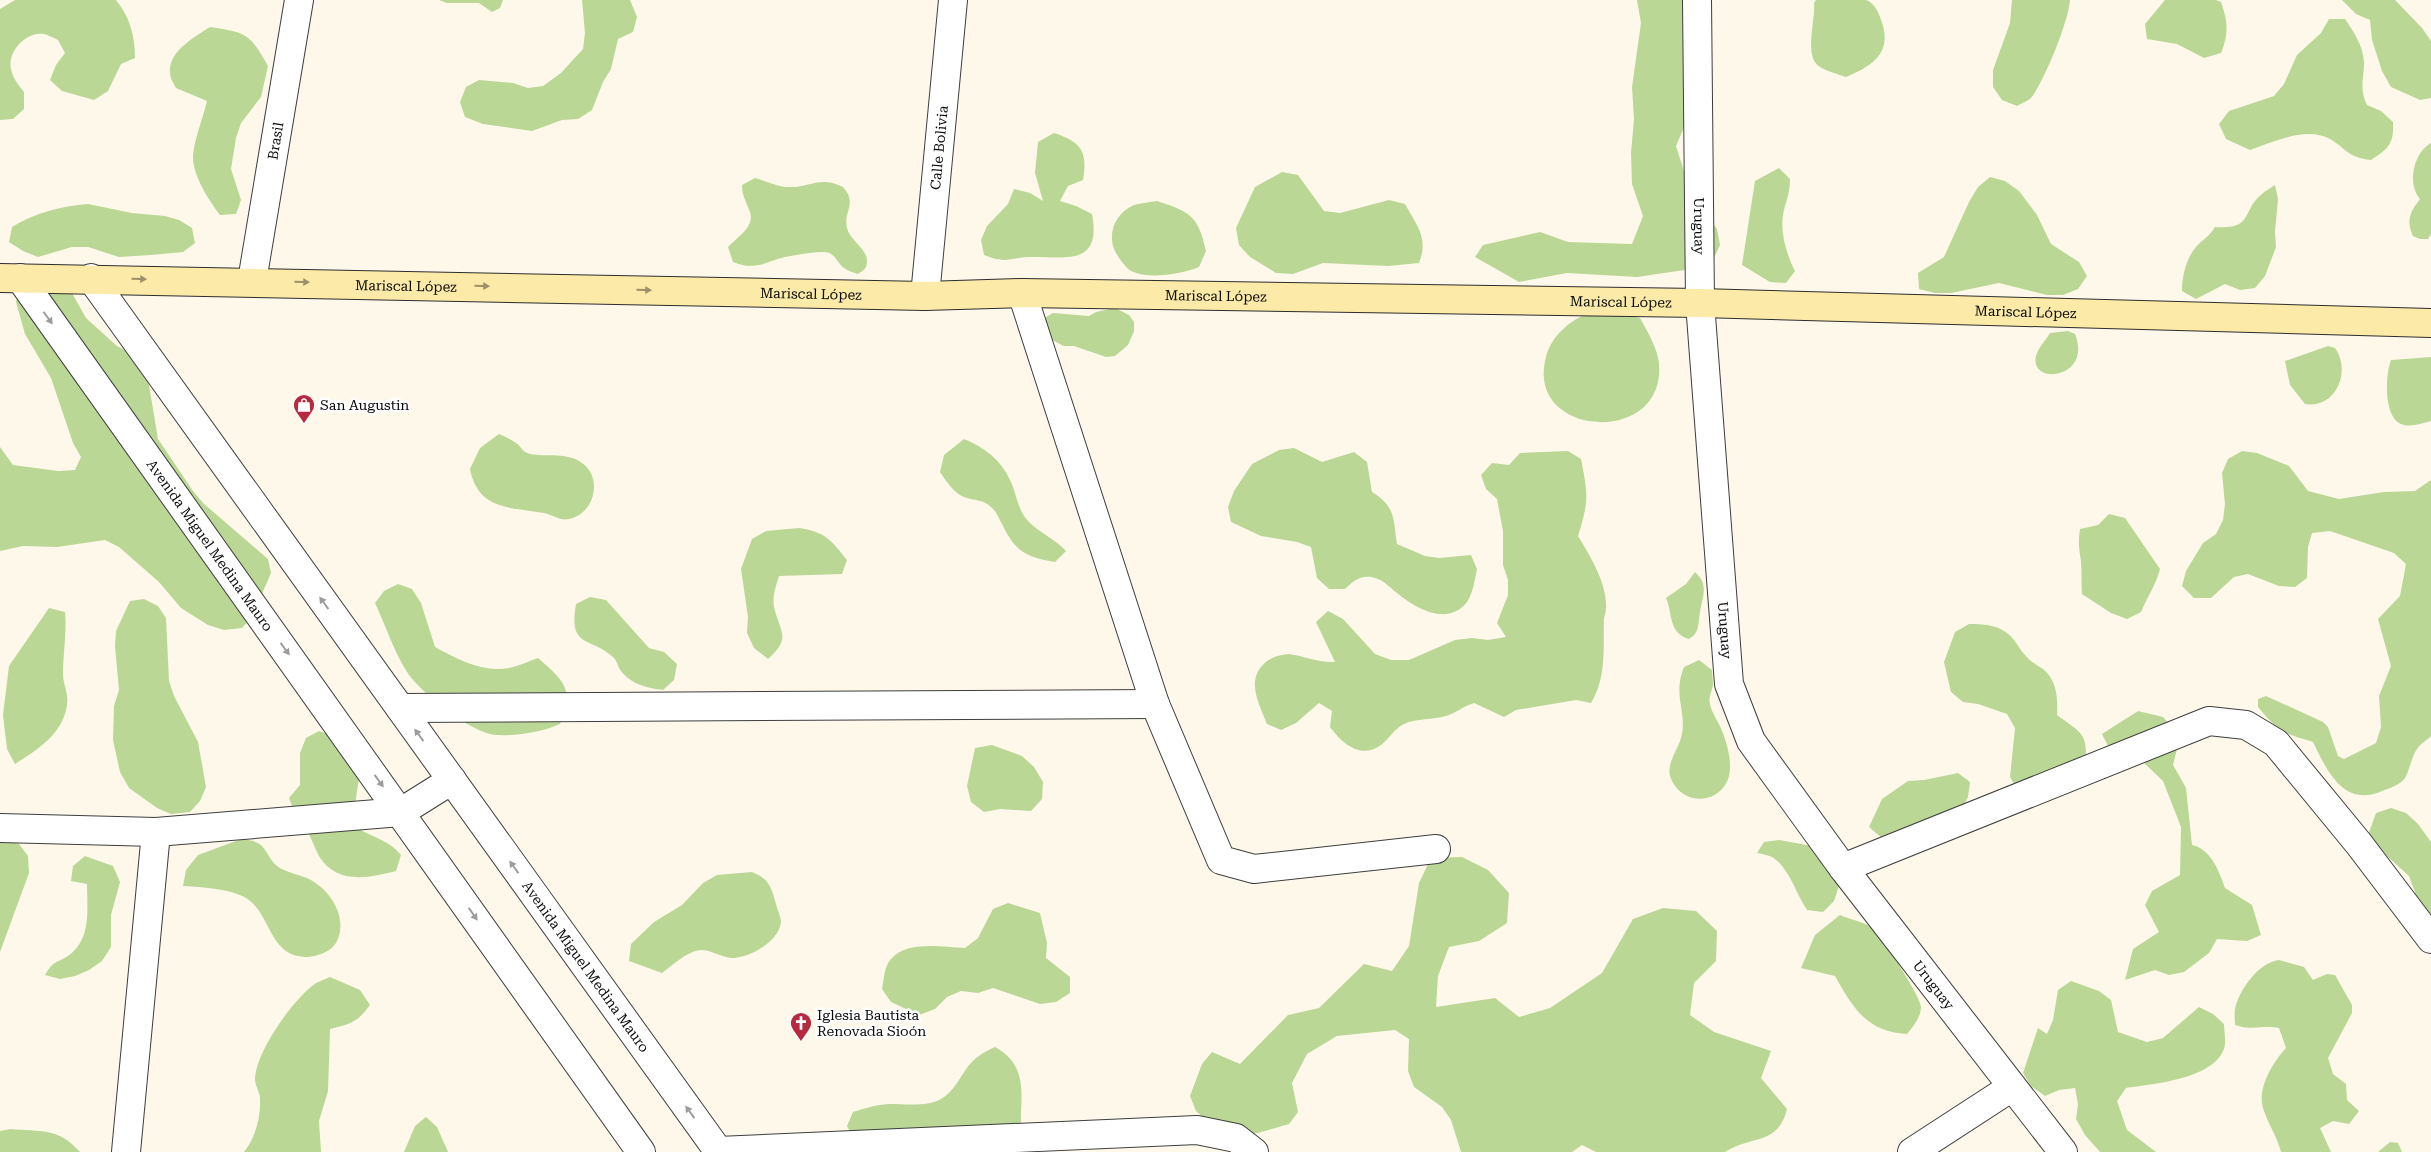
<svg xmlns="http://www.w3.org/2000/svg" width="2431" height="1152" viewBox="0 0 2431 1152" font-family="'Roboto Serif',serif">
  <rect width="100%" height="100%" fill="#fef8ea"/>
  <g fill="#bad796">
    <path d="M15 0H116C130 17 135 36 135 58L121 64 108 91 94 100 62 91 50 80 56 65 65 53 58 40C54 38 48 35 44 34 26 31 7 52 11 69 13 79 18 84 24 92V109L13 119 0 120V9Z"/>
    <path d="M439 0H503L500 8 492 12 479 3H447Z"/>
    <path d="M582 0H630L637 17 633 32 618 39 611 69 603 82 592 110 578 119 562 120 532 131 483 124 465 117 460 102 466 87 479 80 513 83 528 88 543 86 561 73 583 49 585 33Z"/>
    <path d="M1637 0H1708L1691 111 1676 146 1690 190 1717 229 1720 245 1713 260 1698 268 1637 277 1567 273 1519 282 1475 257 1483 245 1540 232 1568 242 1632 244 1643 216 1632 184 1631 153 1634 119 1632 87 1641 23Z"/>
    <path d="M1816 0C1826 0 1858 0 1866 0 1873 2 1878 11 1880 17 1894 51 1875 65 1846 77 1838 74 1828 72 1820 67 1803 57 1816 19 1814 3Z"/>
    <path d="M2012 0H2070C2069 20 2044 82 2031 98 2028 101 2022 103 2017 106L2002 100 1993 87V70L2010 23Z"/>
    <path d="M2165 0H2216L2221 2C2228 22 2229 34 2221 53L2204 58 2177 44 2147 39 2145 24Z"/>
    <path d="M2342 0H2395L2422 28 2431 41V98L2420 100 2391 87 2382 71 2372 40 2370 20 2356 14Z"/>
    <path d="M2329 19H2345C2354 32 2363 46 2364 62 2364 80 2359 88 2367 105L2381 111 2393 122C2394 144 2389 148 2371 160 2347 157 2348 150 2330 139 2306 126 2274 142 2250 150L2226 139 2219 124 2229 111 2274 96 2284 84 2297 55 2321 33Z"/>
    <path d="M210 27C248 33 249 33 268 66L261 97 241 123 236 138 231 169 241 200 236 214 220 215C209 200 192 175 193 155 195 137 203 118 207 101L176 88C174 84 170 78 170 73 168 51 195 37 210 27Z"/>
    <path d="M1054 133C1081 142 1088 151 1083 180L1068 186 1060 201 1076 206 1092 214C1102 268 1064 256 1029 257 1008 258 1006 264 984 255L981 240 987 226 1008 204 1014 189 1030 193 1043 201 1035 173 1038 142Z"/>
    <path d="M2431 143V234L2428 239H2420L2413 236C2406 220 2410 212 2420 199 2407 184 2413 153 2431 143Z"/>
    <path d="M1779 168 1790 179C1790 191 1787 199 1784 210 1779 231 1786 253 1795 271L1786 283 1770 282 1742 265 1755 181Z"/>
    <path d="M1282 172 1298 175 1324 211 1340 213 1389 200 1405 204C1417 226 1429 238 1419 263L1388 266 1323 263 1293 274 1276 273 1250 257 1239 245 1236 228 1255 187Z"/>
    <path d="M1990 177 2005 181 2019 191 2037 215 2051 244 2079 262 2087 276 2078 289 2063 295H2047L1999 283 1951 293H1935L1919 289 1918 273 1944 257 1969 202 1978 187Z"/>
    <path d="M755 178C766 181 778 187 789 187 809 188 819 175 843 187 858 204 843 211 847 228 850 241 868 249 867 262 867 268 863 271 858 274 854 273 848 271 844 268 837 263 835 252 824 252 812 252 797 255 785 257 765 262 755 271 733 262L728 247C737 237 755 227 750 212 746 201 742 196 742 185Z"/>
    <path d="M2275 185 2278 199 2275 232 2276 247 2265 276 2255 288 2240 290 2225 284 2196 299 2182 291C2182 276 2186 259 2196 247 2203 239 2210 236 2215 227 2254 230 2241 211 2262 194 2266 190 2271 188 2275 185Z"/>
    <path d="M1157 201C1190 212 1198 215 1206 251L1199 267C1181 274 1149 280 1131 271 1125 267 1119 258 1116 253 1106 235 1115 213 1134 205 1141 203 1150 202 1157 201Z"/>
    <path d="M88 204 132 213 165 216 179 220 192 228 195 243 183 252 151 255 119 257 88 247H72L38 257 23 251 9 242 12 227C35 213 61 206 88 204Z"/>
    <path d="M68 286 86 318 117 346 131 353 148 379 158 439 193 491 203 503 268 559 271 573 252 617 242 628 224 630 208 625 181 608 159 582 119 547 105 540 57 547 23 546 0 551V447L13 465 58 471 75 470 81 457 73 443 51 378 25 334 16 302 20 287Z"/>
    <path d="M1115 308 1129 315 1134 322V331L1128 345 1115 356 1106 357 1074 346H1064L1048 338 1043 323 1046 317 1053 313 1089 316 1096 312Z"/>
    <path d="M1593 311 1625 314 1640 318C1647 331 1658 349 1659 364 1666 447 1524 438 1546 357 1552 334 1572 319 1593 311Z"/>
    <path d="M2068 331 2075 334C2093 379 2029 386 2036 356 2038 348 2046 340 2050 333Z"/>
    <path d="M2328 346 2335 348C2352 372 2335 409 2305 404L2290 385 2285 361Z"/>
    <path d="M2431 357V421C2422 423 2413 427 2404 425 2383 421 2385 375 2391 360Z"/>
    <path d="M499 434C505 437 511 439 516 443 522 447 522 452 530 454 547 457 568 452 582 463 603 477 595 514 569 519 560 521 553 515 544 513 509 507 478 510 470 469L480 448Z"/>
    <path d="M964 439C984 447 1001 460 1010 480 1017 494 1017 510 1029 522 1040 533 1055 539 1066 551L1055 562C1025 557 1015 551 1002 524 999 519 997 512 992 508 983 499 975 501 964 497 954 493 946 481 940 472L944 455Z"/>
    <path d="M1294 448 1322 462 1354 452 1367 462 1372 492C1396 507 1393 518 1397 544L1425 556 1439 558 1471 555 1477 569C1475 579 1473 593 1467 602 1448 627 1415 608 1397 593 1388 586 1383 579 1371 577 1360 575 1352 582 1345 589H1329L1317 578 1311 547 1297 542 1261 536 1231 522 1228 507 1234 491 1252 464 1279 450Z"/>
    <path d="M1568 451 1581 459C1588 495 1589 501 1578 536 1591 557 1613 593 1604 618 1603 647 1607 677 1591 703L1576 700 1516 710 1504 717 1474 703C1462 707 1456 713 1446 716 1433 720 1417 718 1404 724 1395 728 1389 739 1381 745 1360 760 1342 743 1330 727L1332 711 1319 703 1296 723 1281 730 1267 724C1258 702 1245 678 1267 661 1273 657 1282 654 1289 654 1305 656 1318 663 1335 662L1316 622 1328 611 1343 619 1375 654 1391 660H1409L1455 640 1472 638 1488 640 1506 637 1497 623 1508 595V580L1503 565V531L1497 499 1486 489 1481 475 1492 463 1509 465 1520 453Z"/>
    <path d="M2242 451 2257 453 2289 466 2308 491 2339 499 2384 492 2415 491 2431 480V736C2427 740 2420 744 2417 749 2411 758 2410 769 2405 778 2400 785 2390 788 2382 791 2344 808 2327 771 2313 742 2282 733 2279 732 2258 707V699L2266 696 2323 722 2328 727 2338 756 2344 759 2376 743 2381 727 2379 696 2391 666 2378 619 2400 596 2406 564 2394 553 2330 531 2312 533 2308 547 2307 578 2295 587 2279 586 2248 574 2234 577 2211 598H2194L2182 586 2186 571 2203 543 2216 534 2223 520 2225 504 2222 473 2228 459Z"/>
    <path d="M2109 514 2125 518 2160 569C2156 585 2147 597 2141 612L2127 619 2111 613 2082 594C2081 583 2082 572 2081 561 2079 549 2078 541 2080 529L2098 525Z"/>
    <path d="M799 528C826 532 831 540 847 560L842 574 779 576C776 586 772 597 774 607 780 633 792 637 768 659L754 648 747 633 748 617 741 569 752 539 766 531Z"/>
    <path d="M1695 572C1709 585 1703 595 1700 612 1698 623 1700 633 1689 639 1668 633 1673 614 1666 598L1686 584Z"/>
    <path d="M398 584 412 589 421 603 435 647C457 659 483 673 509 668 519 666 529 661 538 658 563 680 576 690 560 724 542 732 517 736 496 735 471 733 424 695 409 675 395 655 386 626 375 603L384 591Z"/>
    <path d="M590 597 606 600 649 648 664 652 677 664 674 680 663 690C648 688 632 685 621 671 618 667 617 661 614 658 592 636 568 650 576 604Z"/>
    <path d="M144 599 158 606 166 618 169 681 174 696 198 742 206 787 200 801 190 812 171 814 157 808 129 788 120 772 113 740 114 706 119 690 115 646 116 631 130 601Z"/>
    <path d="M49 608 65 612C67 633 63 653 63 674 63 684 69 695 67 705 63 734 37 750 15 764L7 749 3 715 9 666Z"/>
    <path d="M1969 624C1985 624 2003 625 2014 640 2018 645 2020 650 2025 655 2030 661 2036 665 2043 669 2057 680 2058 699 2057 715 2081 733 2089 733 2085 766L2018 791 2010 777 2015 728 2007 714 1978 704 1963 702 1951 692 1944 662 1955 632Z"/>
    <path d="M1699 660 1712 670C1712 675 1713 680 1713 685 1712 691 1708 698 1710 704 1712 714 1719 722 1722 731 1726 740 1730 755 1730 765 1732 800 1688 812 1672 781 1664 766 1677 752 1681 738 1688 712 1672 697 1684 667Z"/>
    <path d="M2138 711 2163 717 2169 724 2177 749 2173 765 2186 788 2192 845C2211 849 2219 871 2225 888L2252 905 2261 935 2247 941 2217 939 2209 953 2184 972 2169 975 2155 970 2125 980 2133 949 2159 932 2145 905 2152 891 2180 875 2181 827 2163 781 2141 760 2112 754 2102 734Z"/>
    <path d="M319 731 335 737 359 778 352 825C370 837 388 839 401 855L396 871C368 878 337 885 319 856 314 847 311 837 306 828 299 817 293 810 289 798L300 785V753L306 738Z"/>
    <path d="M992 745 1022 756 1034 767 1043 782 1042 799 1031 811 1000 809 984 812 971 802 967 786 975 748Z"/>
    <path d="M1958 773 1970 782 1968 797 1961 811 1882 838 1869 827 1882 799 1908 781 1924 780Z"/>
    <path d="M2391 808 2406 813 2418 824 2431 842V926L2415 907V892L2409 876 2367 838 2376 813Z"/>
    <path d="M244 838C248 840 254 841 258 843 267 848 270 863 280 868 289 873 300 875 309 879 331 890 348 918 337 941 332 952 316 957 305 957 270 956 271 917 249 900 235 889 201 887 183 886L186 870 198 855Z"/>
    <path d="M0 839H5L19 844 28 856 29 873 0 952Z"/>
    <path d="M1779 840 1812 846 1834 869 1839 886 1834 901 1823 912 1807 910C1796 894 1789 867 1772 857 1768 855 1762 854 1757 853L1764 842Z"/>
    <path d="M85 856 113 866 120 882 111 915V947L102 961 89 970 75 976 60 979 45 975C54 960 55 964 68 956 92 939 87 910 87 884L71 881 73 866Z"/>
    <path d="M1462 857 1488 870 1509 893 1507 923 1479 941 1449 947 1438 976 1436 1007 1495 998 1519 1017 1550 1008 1602 973 1633 919 1663 908 1696 911 1717 931 1716 961 1694 983 1690 1015 1714 1032 1771 1051 1761 1078 1787 1109C1778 1146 1751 1135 1725 1152H1596L1582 1145 1572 1152H1461L1451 1120 1442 1107 1414 1087 1408 1071 1409 1039 1395 1030 1337 1036 1307 1054 1292 1083 1298 1112 1289 1124 1258 1133 1242 1135 1208 1122 1196 1111 1190 1096 1202 1064 1212 1052 1240 1064 1288 1015 1319 1008 1364 964 1392 971 1409 946 1419 883 1431 858Z"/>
    <path d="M752 872C769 879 771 886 776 904 777 909 781 917 781 922 779 942 749 958 731 958 721 957 711 950 701 950 687 951 673 965 662 973L629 961 631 944 654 922 682 905 703 883 717 875Z"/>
    <path d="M1008 903 1040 913 1047 943 1046 958 1070 977V993L1056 1002 1040 1004 993 988 978 993 961 991 947 997 935 1009 919 1015 891 1002 882 989C884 980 884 966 891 959 907 940 943 947 965 948L978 938 993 909Z"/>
    <path d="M1840 915C1849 919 1861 921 1869 926 1878 930 1922 998 1921 1007 1921 1017 1913 1027 1907 1034 1867 1032 1853 1008 1835 976L1801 968 1815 935Z"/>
    <path d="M2279 960 2304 967 2313 980 2327 974 2335 975 2352 1005V1013L2328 1058 2333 1074 2346 1084 2347 1100 2359 1111 2349 1124 2333 1121 2320 1128 2331 1152H2281C2277 1136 2268 1124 2263 1108 2257 1088 2273 1062 2286 1048L2279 1028C2262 1025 2252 1031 2235 1025 2235 1020 2234 1013 2235 1009 2239 990 2259 962 2279 960Z"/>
    <path d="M330 977 360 990 370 1005C357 1023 350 1024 330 1029L328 1091 319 1121 321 1152H244C256 1137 261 1116 260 1097 259 1091 255 1085 255 1079 256 1051 294 998 316 983 320 981 326 979 330 977Z"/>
    <path d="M2071 981 2099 991 2111 1000 2118 1032 2147 1042 2163 1038 2199 1007 2213 1014 2224 1024C2224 1032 2227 1044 2223 1051 2211 1079 2153 1084 2126 1088L2117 1101 2127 1130 2156 1152H2100L2085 1135 2076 1119 2078 1104 2075 1088 2059 1090 2045 1096 2031 1086 2023 1073 2038 1028 2047 1034 2053 1020 2058 990Z"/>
    <path d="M995 1047C1043 1073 1006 1124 1030 1152H873L854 1140 847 1126 853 1112C866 1108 878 1104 891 1104 906 1104 927 1107 941 1099 955 1091 960 1076 970 1064 977 1056 986 1051 995 1047Z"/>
    <path d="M426 1117 437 1127 448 1152H404L415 1126Z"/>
    <path d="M10 1129C41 1132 58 1127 80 1152H0V1131Z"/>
    <path d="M2390 1142 2398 1143 2402 1152H2378Z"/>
  </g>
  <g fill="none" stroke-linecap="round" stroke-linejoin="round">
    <g stroke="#3e3e3e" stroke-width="30">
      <g id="street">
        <path id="s1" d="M1697 0 1700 303 1729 684 1751 741 1843 868 2063 1152"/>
        <path id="s2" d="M20 278 641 1152"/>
        <path id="s3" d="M91 278 719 1152"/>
        <path id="s4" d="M252 281 299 0"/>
        <path d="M1022 293 1155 704 1221 860 1254 869 1436 849"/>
        <path id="s5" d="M925 296 953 0"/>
        <path d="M400 708 1155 704"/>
        <path d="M0 828 156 832 401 812 452 780"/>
        <path d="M1843 868 2209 721 2246 725 2276 743 2359 844 2431 939"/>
        <path d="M718 1151 1197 1130 1236 1138 1254 1152"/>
        <path d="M126 1152 156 832"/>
        <path d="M1912 1152 2012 1087"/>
      </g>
    </g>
    <g stroke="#2d2d2d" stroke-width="30">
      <g id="secondary">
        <path id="s6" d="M0 278 925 296 1022 293 1700 303 2431 323"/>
      </g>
    </g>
    <use href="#street" stroke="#fff" stroke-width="28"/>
    <use href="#secondary" stroke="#fceaa8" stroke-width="28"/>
  </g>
  <defs><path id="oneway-solid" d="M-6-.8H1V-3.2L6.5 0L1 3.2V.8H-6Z" transform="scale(1.25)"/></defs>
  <g fill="#9c9169">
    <use href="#oneway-solid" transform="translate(139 279) rotate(1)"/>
    <use href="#oneway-solid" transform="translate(302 282) rotate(1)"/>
    <use href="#oneway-solid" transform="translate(482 286) rotate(1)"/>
    <use href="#oneway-solid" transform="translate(644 290) rotate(1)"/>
  </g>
  <g fill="#9d9d9d">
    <use href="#oneway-solid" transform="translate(48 318) rotate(54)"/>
    <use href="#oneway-solid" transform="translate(324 603) rotate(-126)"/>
    <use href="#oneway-solid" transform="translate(285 649) rotate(54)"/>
    <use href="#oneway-solid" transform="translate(419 735) rotate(-126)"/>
    <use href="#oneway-solid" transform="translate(379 781) rotate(54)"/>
    <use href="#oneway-solid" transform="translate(514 867) rotate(-126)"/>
    <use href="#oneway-solid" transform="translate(473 914) rotate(55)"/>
    <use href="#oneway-solid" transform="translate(690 1112) rotate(-126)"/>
  </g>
  <defs>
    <g id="shop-pin" transform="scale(1.125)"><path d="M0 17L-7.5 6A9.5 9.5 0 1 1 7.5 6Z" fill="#b6293f" stroke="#fff"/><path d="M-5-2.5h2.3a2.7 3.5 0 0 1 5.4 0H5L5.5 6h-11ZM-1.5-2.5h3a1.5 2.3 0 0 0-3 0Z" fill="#fff"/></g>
    <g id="church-pin" transform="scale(1.125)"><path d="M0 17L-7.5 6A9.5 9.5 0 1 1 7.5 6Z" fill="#b6293f" stroke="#fff"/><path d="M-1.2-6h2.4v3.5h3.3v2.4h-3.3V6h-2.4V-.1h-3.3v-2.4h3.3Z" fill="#fff"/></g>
  </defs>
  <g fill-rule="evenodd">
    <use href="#shop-pin" x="304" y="405"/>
    <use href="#church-pin" x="801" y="1023"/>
  </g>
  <g text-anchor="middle" stroke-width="5" stroke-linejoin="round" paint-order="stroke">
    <g font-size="14" fill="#0b0b0b" stroke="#fff">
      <text dy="5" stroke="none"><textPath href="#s4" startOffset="142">Brasil</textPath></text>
      <text dy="5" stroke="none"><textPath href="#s5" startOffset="149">Calle Bolivia</textPath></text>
      <text dy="5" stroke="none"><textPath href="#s1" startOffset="226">Uruguay</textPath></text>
      <text dy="5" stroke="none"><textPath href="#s6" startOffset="406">Mariscal López</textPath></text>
      <text dy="5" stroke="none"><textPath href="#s6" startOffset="811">Mariscal López</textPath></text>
      <text dy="5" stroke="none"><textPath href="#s6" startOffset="1216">Mariscal López</textPath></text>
      <text dy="5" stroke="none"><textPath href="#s6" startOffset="1621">Mariscal López</textPath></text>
      <text dy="5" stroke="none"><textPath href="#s6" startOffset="2026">Mariscal López</textPath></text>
      <text dy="5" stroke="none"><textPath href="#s2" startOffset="328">Avenida Miguel Medina Mauro</textPath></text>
      <text dy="5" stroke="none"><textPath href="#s1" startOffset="631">Uruguay</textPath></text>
      <text dy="5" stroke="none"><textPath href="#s3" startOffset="848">Avenida Miguel Medina Mauro</textPath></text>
      <text dy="5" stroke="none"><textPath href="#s1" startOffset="1051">Uruguay</textPath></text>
    </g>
    <g font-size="14" fill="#0b0b0b" stroke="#fff" text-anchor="start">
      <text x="320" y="410">San Augustin</text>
      <text x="817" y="1020">Iglesia Bautista<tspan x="817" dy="16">Renovada Sioón</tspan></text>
    </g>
  </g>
</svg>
